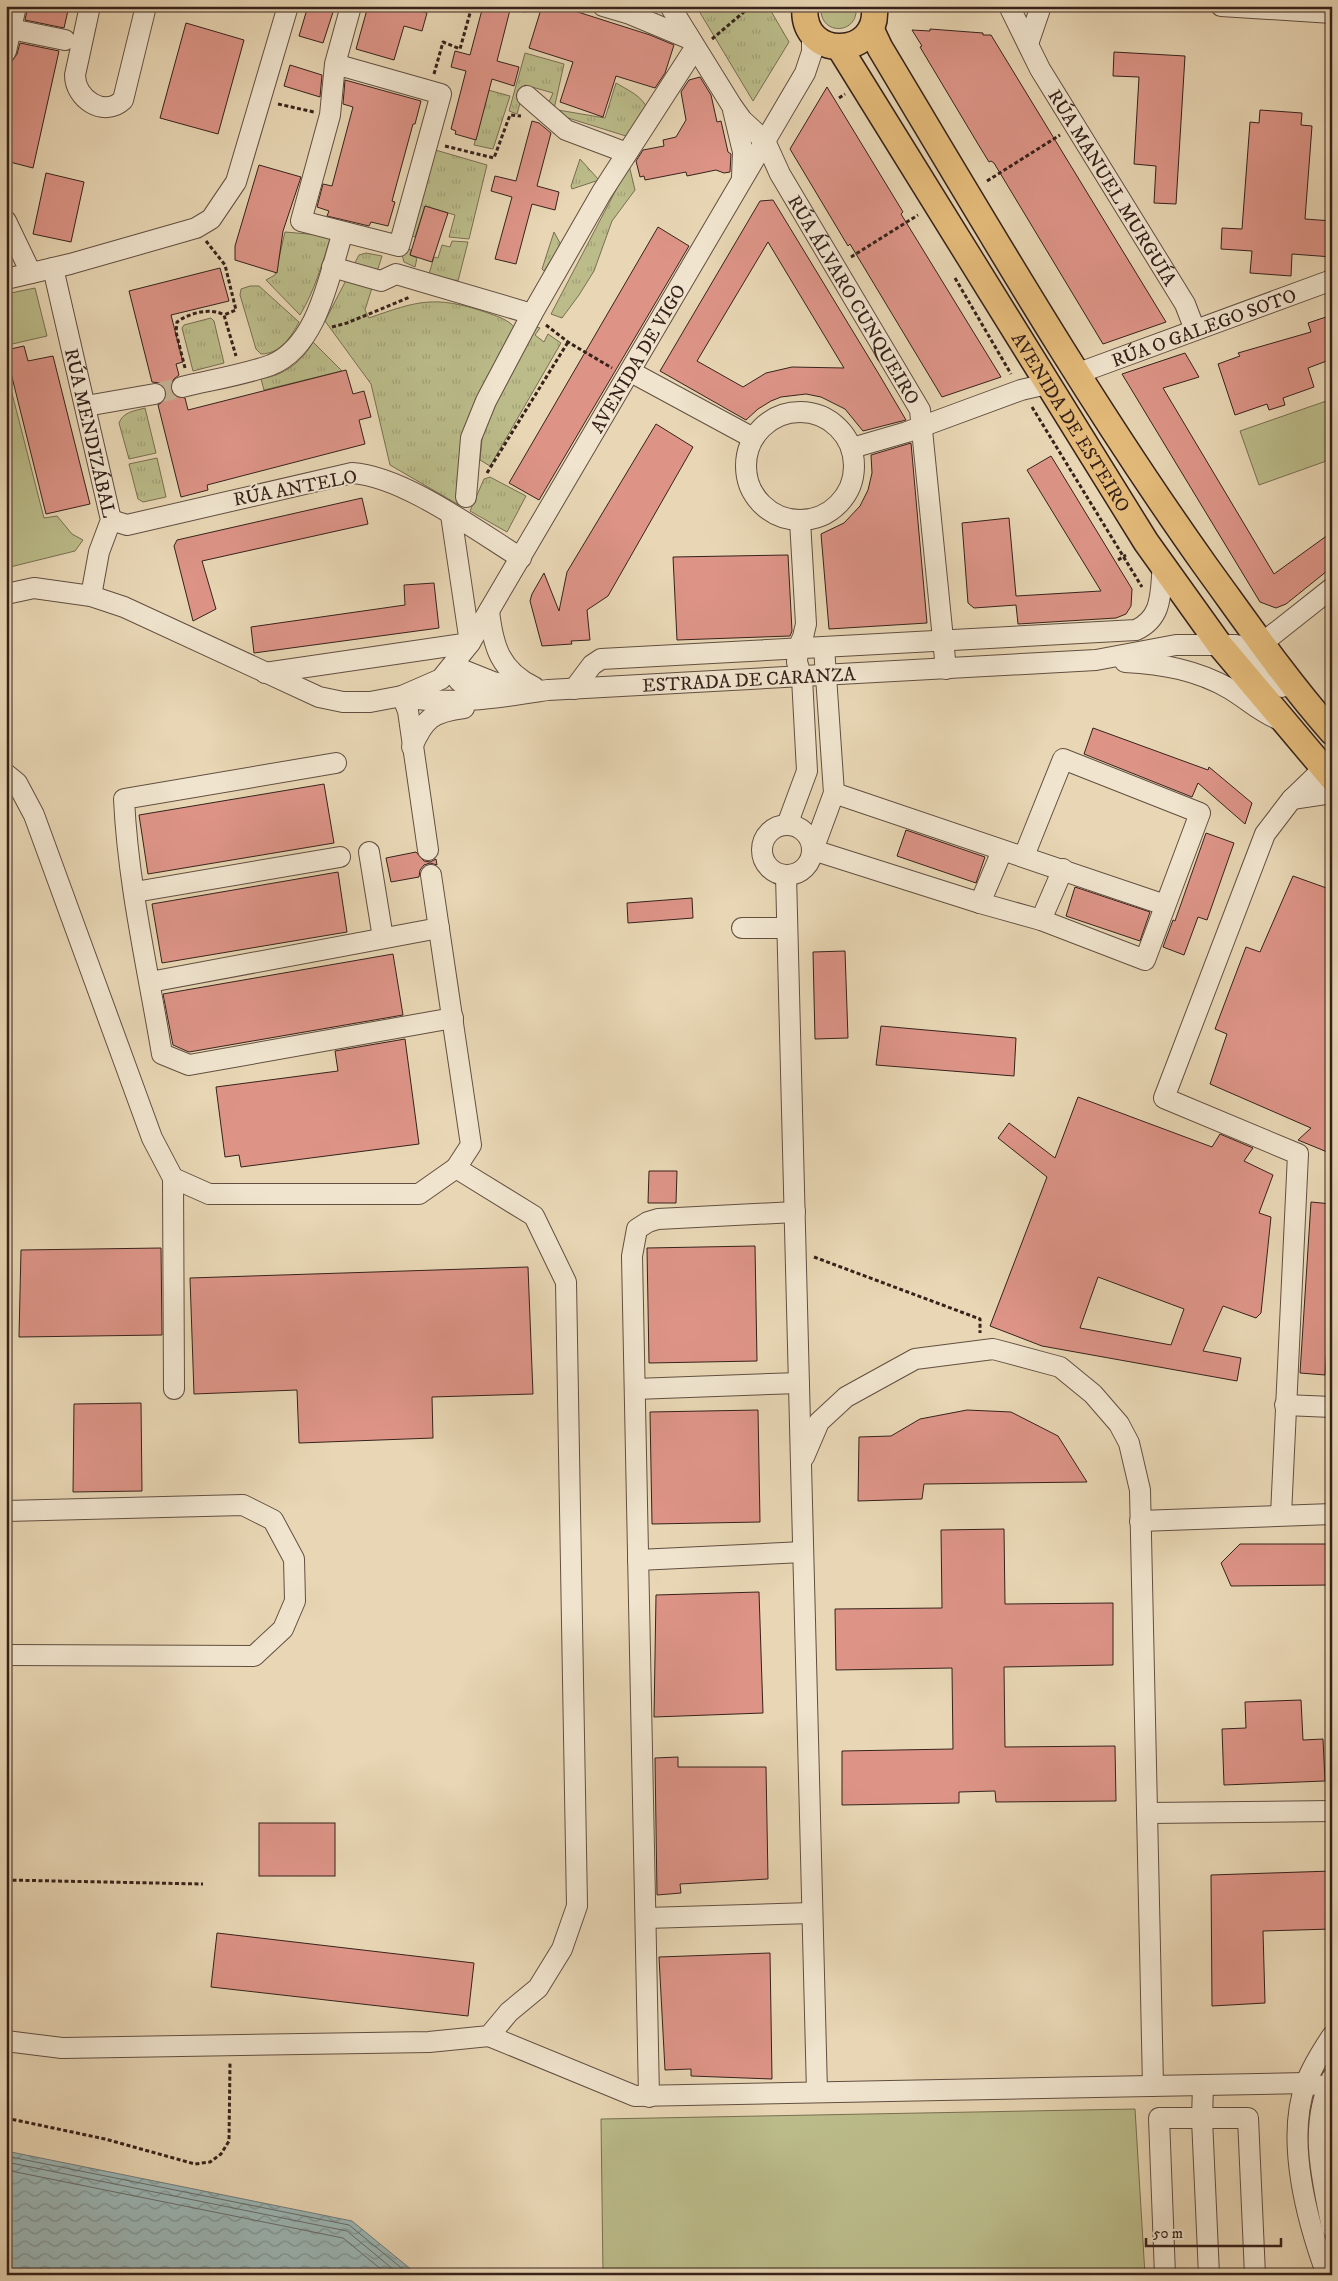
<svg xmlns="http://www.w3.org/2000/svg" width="1338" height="2281" viewBox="0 0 1338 2281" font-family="'IM FELL DW Pica',serif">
  <defs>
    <pattern id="grass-tufts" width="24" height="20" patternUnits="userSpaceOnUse" patternTransform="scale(1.25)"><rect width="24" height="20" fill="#bbbc8a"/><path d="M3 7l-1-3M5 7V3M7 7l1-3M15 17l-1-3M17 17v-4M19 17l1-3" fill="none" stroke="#a1a176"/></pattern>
    <pattern id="water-waves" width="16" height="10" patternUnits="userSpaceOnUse" patternTransform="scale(1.25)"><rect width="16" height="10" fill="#9bb7b7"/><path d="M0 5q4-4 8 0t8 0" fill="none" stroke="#7f9494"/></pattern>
  </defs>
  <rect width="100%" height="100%" fill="#e8d6b4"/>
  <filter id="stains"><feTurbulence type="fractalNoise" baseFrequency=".004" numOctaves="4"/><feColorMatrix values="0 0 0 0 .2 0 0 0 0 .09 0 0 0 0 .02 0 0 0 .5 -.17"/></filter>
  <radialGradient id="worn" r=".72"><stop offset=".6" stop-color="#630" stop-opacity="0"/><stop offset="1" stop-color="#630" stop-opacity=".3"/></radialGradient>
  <g fill="url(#grass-tufts)" stroke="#786f52">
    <path d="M696 6H768L789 42 753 101Z"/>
    <path d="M525 53 564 64 554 109 549 102 553 93 525 85 517 114 509 111Z"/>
    <path d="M616 83C626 89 644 97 647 109L629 137 565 117 558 110 605 118Z"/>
    <path d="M488 90 510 96 493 149 474 145Z"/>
    <path d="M432 149 487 165 469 239 449 237 455 215 425 206 415 237 412 236 408 249 411 250 410 255 417 258 415 267 404 262 401 251Z"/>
    <path d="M580 159 599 180 572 189 571 186Z"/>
    <path d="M629 165 635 190 612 221 594 271 579 295 562 318 551 314Z"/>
    <path d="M285 232 331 236C322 264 315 290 300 315L266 280 275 275Z"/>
    <path d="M554 232 561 245 544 271 542 269Z"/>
    <path d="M452 241 468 242 458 281 429 274 434 257 438 258 442 245 450 247Z"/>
    <path d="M366 253 382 256 365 310 369 318C417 301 435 295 485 312 496 316 508 319 515 328L463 488 459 505 390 465 371 384 325 321 359 255Z"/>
    <path d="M250 286H259L299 322C291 337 280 354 261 354L256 349 240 295 241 289Z"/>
    <path d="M211 318 214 321 224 363 193 371 182 328 184 325Z"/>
    <path d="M533 326 540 328 535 335 544 342 548 334 561 343 490 466 480 460 483 428Z"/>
    <path d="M313 342 342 371 264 390 261 379C284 375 302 362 313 342Z"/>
    <path d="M145 408 156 453 129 459 119 423C123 412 134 411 145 408Z"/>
    <path d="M157 458 166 497 143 502 138 499 129 464Z"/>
    <path d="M490 477 526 496 507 532 470 511 484 479Z"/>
  </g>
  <g fill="#bbbc8a" stroke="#786f52">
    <path d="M856 6C860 35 818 37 821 6Z"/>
    <path d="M35 288 47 336 8 345 6 337V294Z"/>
    <path d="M6 370 44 518 57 516 72 534 83 540 75 551 6 568Z"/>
    <path d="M1332 399V459L1259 485 1240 431Z"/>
    <path d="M1135 2109 1145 2275H603L601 2119Z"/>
  </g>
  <path fill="url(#water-waves)" stroke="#737b79" d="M6 2151 352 2221 418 2275H6Z"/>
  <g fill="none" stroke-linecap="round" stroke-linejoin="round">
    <g stroke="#686c69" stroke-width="1">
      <path d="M6 2156 349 2225 410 2275"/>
      <path d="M6 2162 347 2231 400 2275"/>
      <path d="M6 2170 343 2238 388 2275"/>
    </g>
  </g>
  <g fill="#dd9487" stroke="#36221b" fill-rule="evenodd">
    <path d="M28 6H69L64 28 25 20Z"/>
    <path d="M308 6H335L323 43 299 36Z"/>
    <path d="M368 6H404L427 13 422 31 404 26 394 60 356 49Z"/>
    <path d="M483 6H511L497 61 519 67 514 86 492 79 476 140 455 134 456 131 451 129 466 71 451 67 455 51 470 55Z"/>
    <path d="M542 6H559L650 35 674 45 665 73 655 88 616 76 603 117 560 102 573 62 529 48Z"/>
    <path d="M186 23 244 40 218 134 160 118Z"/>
    <path d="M930 29 983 33V35H991L1166 322 1103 344 994 163 991 161 989 162 978 144 920 47 922 46 912 30 930 31Z"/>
    <path d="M20 43 59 51 33 168 6 161V87L12 61 17 54Z"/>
    <path d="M1114 52 1185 56 1176 204 1154 203 1156 166 1134 164 1139 77 1113 76Z"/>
    <path d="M290 65 322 75 320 97 284 86Z"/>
    <path d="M700 77 711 95 717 122 721 121 728 152 731 154 730 172 724 173 716 170 687 176 686 172 645 180 644 176 640 177 636 161 643 150 664 146 663 140 676 137 686 120 681 92 689 80Z"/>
    <path d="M345 80 421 101 415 124H413L392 201 395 202 388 226 371 222 369 226 327 216 329 211 317 207 323 184 332 186 353 107 343 104Z"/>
    <path d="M827 87 903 212 901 214 1001 377 942 397 850 244 848 246 790 149Z"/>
    <path d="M1260 110 1302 113 1301 125 1312 126 1305 219 1332 221V257L1292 254 1291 276 1250 273 1252 251 1221 249 1222 228 1242 229 1250 122 1259 123Z"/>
    <path d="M532 121 539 123 551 133 537 186 559 192 555 210 532 204 516 264 495 259 512 197 491 191 495 176 516 181Z"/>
    <path d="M259 165 301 177 283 231 277 273 235 260V246Z"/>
    <path d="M46 173 84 182 71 242 33 234Z"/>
    <path d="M773 200 877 371 906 420 863 431 845 409 821 397 806 394 781 397 771 401 758 409 746 420 660 371 760 201ZM768 242 844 368 792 367 766 373 743 387 697 361Z"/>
    <path d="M425 206 448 213 432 262 410 255Z"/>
    <path d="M658 227 689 246 539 500 509 483Z"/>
    <path d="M220 268 229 301 171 315 183 362 176 364 179 375 174 379 171 384 174 395 185 398 188 410 346 370 353 394 364 391 371 417 359 420 365 444 207 485 208 490 181 497 158 405 166 399 167 392 160 383 152 382 129 291Z"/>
    <path d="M1332 315V359L1308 368 1314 387 1283 398 1285 405 1269 410 1267 404 1235 415 1218 364 1240 356 1238 353 1311 332 1308 323Z"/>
    <path d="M24 346 28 361 53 356 90 504 46 514 6 353V350Z"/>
    <path d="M1185 353 1199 377 1163 388 1274 574 1332 532V567L1286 604 1276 608 1260 602 1122 374Z"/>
    <path d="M656 424 693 447 608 596 587 610 590 640 571 641 572 644 542 646 530 601 532 594 544 573 559 611 567 572Z"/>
    <path d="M911 443 927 623 829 629 821 534 844 523 860 506 868 490 872 473 871 455Z"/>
    <path d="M1051 456 1132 589 1131 606 1126 614 1116 618 1018 624 1016 605 974 608 968 603 962 523 1009 518 1016 596 1101 591 1027 470Z"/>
    <path d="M362 498 368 524 202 561 216 609 193 621 174 546 177 540Z"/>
    <path d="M788 555 792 631 790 636 677 640 673 557Z"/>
    <path d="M434 583 439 628 254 653 251 627 405 605 404 585Z"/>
    <path d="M1093 728 1208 770 1209 767 1252 803 1245 824 1198 783 1192 797 1084 754Z"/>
    <path d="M324 784 334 843 148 874 139 815Z"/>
    <path d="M906 830 985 857 976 883 897 856Z"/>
    <path d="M1206 833 1234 843 1207 920 1198 917 1184 955 1163 947 1173 920 1175 921Z"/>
    <path d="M416 852 424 861 430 862 436 859 437 865 430 863 424 865 420 870 419 877 391 882 386 858Z"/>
    <path d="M338 872 347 932 162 963 152 904Z"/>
    <path d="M1293 876 1332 890V1154L1298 1140 1311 1128 1210 1084 1227 1034 1215 1029 1246 947 1260 952Z"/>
    <path d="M1075 887 1150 912 1140 941 1066 916Z"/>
    <path d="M692 898 693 918 628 923 627 903Z"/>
    <path d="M845 951 848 1038 815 1039 813 952Z"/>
    <path d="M393 954 403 1015 189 1052 173 1045 163 994Z"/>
    <path d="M881 1026 1016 1038 1014 1076 876 1065Z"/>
    <path d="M405 1039 419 1144 241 1167 239 1155 225 1157 216 1087 338 1071 335 1051Z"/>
    <path d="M1078 1097 1212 1147 1220 1134 1253 1148 1244 1161 1273 1175 1259 1213 1271 1217 1261 1313 1256 1318 1223 1306 1203 1351 1241 1358 1237 1381 1042 1346 990 1326 1047 1177 998 1138 1009 1123 1055 1158ZM1098 1277 1184 1309 1171 1345 1080 1328Z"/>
    <path d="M649 1171H677L676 1203H648Z"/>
    <path d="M1311 1202 1332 1204V1303H1330L1325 1375 1300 1373Z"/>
    <path d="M755 1246 757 1361 649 1363 647 1248Z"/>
    <path d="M161 1248 162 1335 19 1337 21 1250Z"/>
    <path d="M528 1267 533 1394 432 1397 433 1438 299 1443 297 1390 194 1394 190 1278Z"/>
    <path d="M141 1403 142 1491 73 1492 74 1404Z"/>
    <path d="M758 1410 760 1522 652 1524 650 1412Z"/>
    <path d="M967 1410 1011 1412 1058 1436 1087 1482 924 1484 922 1499 858 1501 859 1437 891 1436 920 1419Z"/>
    <path d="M1004 1529 1005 1604 1113 1603V1665L1004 1667 1005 1747 1115 1746 1116 1801 996 1802 995 1791 959 1792V1803L842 1805V1751L953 1749 952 1668 836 1670 835 1609 942 1608 941 1530Z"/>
    <path d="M1240 1544H1332V1585L1231 1586 1221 1563Z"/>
    <path d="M759 1592 763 1713 654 1717 656 1595Z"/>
    <path d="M1301 1700 1303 1740 1323 1739 1325 1781 1224 1785 1222 1729 1246 1728 1245 1702Z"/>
    <path d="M678 1757V1767H766L768 1879 680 1884 681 1893 657 1895 655 1758Z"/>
    <rect x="259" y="1823" width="76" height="53"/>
    <path d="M1332 1871V1929L1263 1931 1265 2003 1212 2006 1211 1875Z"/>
    <path d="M217 1933 474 1963 468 2016 211 1987Z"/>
    <path d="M770 1953 772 2079 691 2076V2069L665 2070 659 1957Z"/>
  </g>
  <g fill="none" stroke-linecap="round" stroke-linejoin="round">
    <path stroke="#c4b295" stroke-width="20" stroke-dasharray="20 10" stroke-linecap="butt" d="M155 394 182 387"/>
    <g stroke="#624f41" stroke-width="22">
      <g id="minor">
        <path d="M90 6 75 75C75 99 104 118 123 100L146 6"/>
        <path d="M603 6 630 14 690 39"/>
        <path id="s1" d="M670 6 732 106 742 120 765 141 780 174 920 410 946 669"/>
        <path id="s2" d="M1009 6 1040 69 1185 304 1195 330"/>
        <path d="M1221 6 1332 13"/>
        <path d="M11 29 65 40"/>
        <path d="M1028 44 1041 6"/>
        <path d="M6 51 16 6"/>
        <path d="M335 64 441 94 399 246 301 221 330 115 335 64 351 6"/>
        <path d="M527 96 566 130 627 153"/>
        <path d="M733 110 743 152 742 177"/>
        <path d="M6 221 31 273"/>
        <path d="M332 267 381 281 396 274 532 314 602 192 695 48"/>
        <path id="s3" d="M53 268 111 520 99 552 91 596"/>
        <path d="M6 279 70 264 196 228 211 219 236 182 288 6"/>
        <path d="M631 372 753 438"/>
        <path id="s4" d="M1076 374 1332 280"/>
        <path d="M182 387C211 380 243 375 271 365 318 346 329 275 343 232"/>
        <path d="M86 406 155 394"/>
        <circle cx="800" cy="466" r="54"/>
        <path d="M852 448 907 432 1021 390 1047 384"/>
        <path d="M466 497 471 438 486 401 532 314"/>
        <path d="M111 520 127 525 352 473C403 476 477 531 521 558"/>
        <path id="s5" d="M6 594 34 588 91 596 124 607 319 697 343 702H370L402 696 441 679 470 643 805 73 812 52V34"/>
        <path d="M489 611C493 646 500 671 534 687"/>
        <path d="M1261 644 1332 588"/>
        <path d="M824 647 834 793 813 850 980 903 1041 920 1145 960 1200 813 1063 759 1024 856"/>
        <path d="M1125 662C1163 664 1197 670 1230 689 1247 699 1261 713 1280 720"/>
        <path d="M265 673 470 643 451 515"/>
        <path d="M574 689 592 665 601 659 1136 630C1164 617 1160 591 1163 565"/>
        <path d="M488 694C472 688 457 687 452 668L463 670 493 682 526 688"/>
        <path d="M402 696 408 711 428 850"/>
        <path id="s6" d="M404 697C451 706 502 697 548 690L1096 660 1176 645H1236L1245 648 1282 687"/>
        <path d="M412 747C424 719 432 712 464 708"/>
        <path d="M336 763 124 799C128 885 148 970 162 1054L189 1065 453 1018"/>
        <path d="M6 774 17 783 34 815 152 1138 173 1178 209 1194H419L456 1168"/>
        <path d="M834 793 1165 905"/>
        <path d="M1292 799 1332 793"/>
        <path d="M787 825 807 771 802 678 797 662 798 648 803 637 806 624 800 521"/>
        <circle cx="787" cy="850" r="25"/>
        <path d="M369 852 383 938"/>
        <path d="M786 875 817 2092"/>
        <path d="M135 892 340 857"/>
        <path d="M980 903 1002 851"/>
        <path d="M1041 920 1063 869"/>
        <path d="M742 928H787"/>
        <path d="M150 982 439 928"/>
        <path d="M173 1178 174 1389"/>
        <path d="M635 1389 799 1383"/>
        <path d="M1285 1405 1332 1407"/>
        <path d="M804 1457 819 1422 846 1397 915 1359 993 1349 1060 1367 1093 1394 1119 1424 1129 1443 1140 1490 1153 2086"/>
        <path d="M6 1511 243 1505 273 1520 294 1559 295 1601 283 1629 254 1656 6 1655"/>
        <path d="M1281 1515 1298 1154 1164 1098 1265 834 1291 800 1323 769"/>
        <path d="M1140 1521 1332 1514"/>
        <path d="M638 1560 803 1552"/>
        <path d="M1147 1813 1332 1811"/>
        <path d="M646 1918 812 1913"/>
        <path d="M489 2036 635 2096 1306 2083 1327 2087"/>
        <path d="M6 2041 62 2048 429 2042 489 2036 509 2012 538 1988 562 1949 577 1906 566 1282 534 1216 456 1168 471 1145 431 875"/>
        <path d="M1332 2078C1308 2126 1322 2178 1332 2228"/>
        <path d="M1203 2085 1202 2119 1209 2275"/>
        <path d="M649 2097 632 1256 637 1229 648 1222 658 1219 795 1212"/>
        <path d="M1165 2275 1159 2118H1248L1255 2275"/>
        <path d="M1327 2275C1307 2221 1285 2140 1306 2083 1312 2067 1322 2051 1332 2036"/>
      </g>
    </g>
    <g stroke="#36221b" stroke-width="28">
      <g id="major">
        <path d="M805 6C800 62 882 58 874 6"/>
        <path d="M871 29 880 48C985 223 1088 401 1207 568 1247 623 1286 680 1332 732"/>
        <path id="s7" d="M839 47 1146 542 1219 644 1332 778"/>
      </g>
    </g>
    <g stroke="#36221b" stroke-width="3" stroke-dasharray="4 2.5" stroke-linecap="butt">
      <path d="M509 6 525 11 530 6"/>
      <path d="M712 39 751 6"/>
      <path d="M434 74 443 42 460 49 472 6"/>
      <path d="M839 98 845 94"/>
      <path d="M278 104 314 112"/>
      <path d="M445 146 494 158 510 115 521 116"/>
      <path d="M987 181 1060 135"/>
      <path d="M206 241 225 265 236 310 224 315"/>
      <path d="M851 257 918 215"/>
      <path d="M955 278 1011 374"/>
      <path d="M546 325 568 342 612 368"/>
      <path d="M332 327 347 323 410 297"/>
      <path d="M185 368 176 332 177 322C189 313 211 307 224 315L236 356"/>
      <path d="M1032 407 1142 587"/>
      <path d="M487 473 568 342"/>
      <path d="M1118 560 1126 555"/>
      <path d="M814 1257 980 1319V1333"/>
      <path d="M6 1880 203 1884"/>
      <path d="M6 2118 105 2139 195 2164 210 2162 221 2154 229 2141 230 2063"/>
    </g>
    <use href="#minor" stroke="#f0e4ce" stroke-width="20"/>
    <use href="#major" stroke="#e4bb7a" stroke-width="25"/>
  </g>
  <g text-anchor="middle" stroke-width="4" stroke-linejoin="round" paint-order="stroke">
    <g font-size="19" fill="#36221b" stroke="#f0e4ce">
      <text dy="7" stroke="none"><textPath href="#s2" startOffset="209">RÚA MANUEL MURGUÍA</textPath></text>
      <text dy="7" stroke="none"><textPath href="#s1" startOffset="348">RÚA ÁLVARO CUNQUEIRO</textPath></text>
      <text dy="7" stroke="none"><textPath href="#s4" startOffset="136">RÚA O GALEGO SOTO</textPath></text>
      <text dy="7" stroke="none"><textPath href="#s5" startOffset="839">AVENIDA DE VIGO</textPath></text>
      <text dy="7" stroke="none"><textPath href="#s7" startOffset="441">AVENIDA DE ESTEIRO</textPath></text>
      <text dy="7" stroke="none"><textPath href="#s3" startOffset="169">RÚA MENDIZÁBAL</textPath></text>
      <text transform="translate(295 487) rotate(-11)" y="7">RÚA ANTELO</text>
      <text dy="7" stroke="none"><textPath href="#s6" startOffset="346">ESTRADA DE CARANZA</textPath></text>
    </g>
  </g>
  <rect width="1338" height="2281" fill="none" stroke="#e8d6b4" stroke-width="25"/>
  <rect x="8" y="8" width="1323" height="2266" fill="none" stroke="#36221b" stroke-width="2.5"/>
  <rect x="12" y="12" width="1313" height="2256" fill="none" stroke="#36221b"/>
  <path d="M1146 2238v8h135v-8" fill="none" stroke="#36221b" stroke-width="2.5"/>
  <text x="1153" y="2238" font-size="15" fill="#36221b" stroke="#f0e4ce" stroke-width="4" paint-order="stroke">50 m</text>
  <rect width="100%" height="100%" filter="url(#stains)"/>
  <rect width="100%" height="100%" fill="url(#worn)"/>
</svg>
